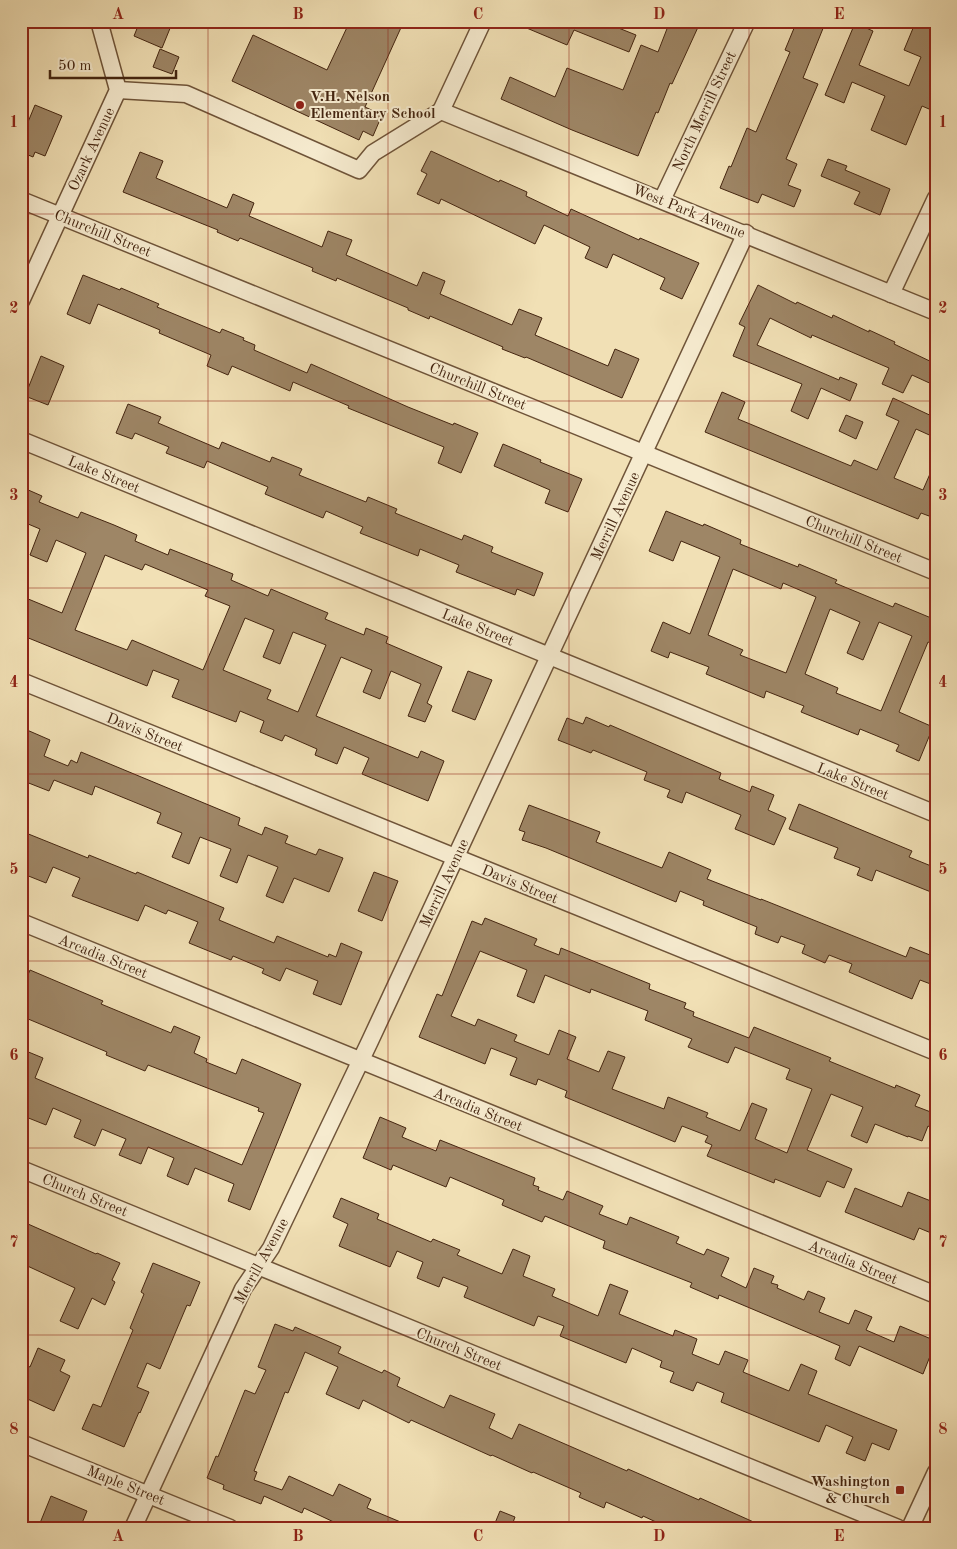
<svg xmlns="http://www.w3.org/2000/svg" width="957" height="1549" viewBox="0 0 957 1549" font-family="'Old Standard TT',serif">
  <rect width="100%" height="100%" fill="#f1e0b5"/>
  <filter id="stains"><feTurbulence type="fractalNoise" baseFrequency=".004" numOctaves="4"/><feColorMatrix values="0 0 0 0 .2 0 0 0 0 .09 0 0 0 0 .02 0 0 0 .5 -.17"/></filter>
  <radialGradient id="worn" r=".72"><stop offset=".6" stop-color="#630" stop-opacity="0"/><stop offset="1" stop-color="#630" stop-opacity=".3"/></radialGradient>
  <g fill="#9e8666" stroke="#442510" fill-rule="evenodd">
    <path d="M140 21H173L162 48 134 36Z"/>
    <path d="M350 21H404L365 107 382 115 373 136 363 131 359 140 232 81 253 35 327 70Z"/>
    <path d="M510 21H613L611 25 636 35 629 52 574 30 567 45Z"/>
    <path d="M670 21H691L699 25 672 84 670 83 658 113 656 112 638 156 572 130 501 99 510 77 555 97 567 68 623 90 641 45 658 52Z"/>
    <path d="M797 21H826L803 78 818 84 786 159 797 164 788 185 801 190 794 207 762 194 758 203 720 188 729 166 731 167 747 128 756 132 790 52 785 50Z"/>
    <path d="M916 21H936V92L929 109 922 106 906 145 871 130 885 96 852 82 844 103 825 95 855 23 873 31 859 65 909 86 921 57 904 50Z"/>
    <path d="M160 49 179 57 172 74 153 67Z"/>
    <path d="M35 105 62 116 45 156 35 152 33 157 21 152V139Z"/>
    <path d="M431 151 499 182 500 180 527 192 526 196 568 216 571 209 639 240 640 238 699 263 682 299 660 289 665 278 613 254 607 268 585 258 590 247 544 225 535 244 441 199 439 204 417 194 427 174 421 171Z"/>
    <path d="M140 152 163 161 156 178 227 208 233 194 254 203 249 216 322 247 328 231 352 240 346 255 417 286 423 272 445 281 440 294 512 325 519 309 542 318 535 335 608 366 615 349 639 359 622 398 526 357 525 358 502 349 503 347 430 316 429 319 408 310V308L337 278 336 281 312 271 313 268 240 238 238 241 217 232 218 230 123 192Z"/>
    <path d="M828 159 847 166 845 170 890 189 880 215 854 204 860 192 821 176Z"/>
    <path d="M83 275 120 290 121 288 159 304 157 307 220 333 222 329 244 338 243 340 255 345 254 350 307 373 311 364 408 407 453 425 454 423 478 433 461 473 438 463 444 447 348 408 349 406 293 382 290 391 232 366 228 375 207 366 211 355 159 333 160 330 98 304 90 324 67 314Z"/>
    <path d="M758 285 796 304 797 302 832 318 833 315 869 332V330L895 342 894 344 936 364V386L912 375 903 393 882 384 889 368 812 335 811 338 770 318 757 345 839 380 840 377 857 384 850 401 821 388 808 419 791 411 802 384 733 356 745 327 739 324Z"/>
    <path d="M41 356 64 366 48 405 25 396Z"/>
    <path d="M722 392 745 402 738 419 851 466 854 460 877 470 899 421 886 415 893 398 936 418V438L916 429 894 478 923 490 936 460V500L929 516 921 513 918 519 705 432Z"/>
    <path d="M128 404 161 417 158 423 219 449 222 442 270 462 272 457 302 469 299 475 366 502 368 497 397 509 395 513 462 540 464 535 493 547 491 552 543 573 534 596 517 589 515 595 456 572 459 565 420 549 418 556 383 542 360 533 363 527 326 511 323 518 306 511 265 494 268 487 207 461 204 468 166 453 169 447 135 433 132 439 116 433Z"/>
    <path d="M846 415 863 422 856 439 839 431Z"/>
    <path d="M503 444 541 460 540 462 582 479 568 512 545 503 550 490 494 466Z"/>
    <path d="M26 489 42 496 39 502 78 518 81 512 114 525 137 535 135 541 168 555 170 549 233 574 231 580 268 596 271 589 304 603 328 613 325 619 364 635 366 628 388 637 386 643 442 667 427 703 432 706 425 722 408 716 421 684 391 671 380 699 363 692 372 670 341 657 316 716 418 758 421 751 444 761 428 801 362 774 369 758 344 747 337 764 315 755 317 749 285 735 282 741 260 732 264 721 240 711 236 722 172 697 179 680 153 670 147 686 21 635V596L62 613 86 553 56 540 47 562 30 555 40 529 21 521V500ZM105 555 142 570 145 564 208 590 205 596 230 606 203 670 132 640 127 650 75 630ZM245 618 274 630 263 657 280 664 293 632 326 645 298 712 267 699 271 690 223 670Z"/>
    <path d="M666 511 703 526 704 524 741 540 740 544 798 567 799 564 837 580 835 583 893 607 895 603 936 620V645L928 642 899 712 933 727 919 761 896 751 899 745 860 729 858 735 801 712 804 706 766 691 764 698 728 683 706 674 709 667 670 652 668 658 651 651 663 622 690 634 720 557 681 541 673 561 649 551ZM733 569 781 589 783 583 816 597 786 673 740 655 743 650 708 635ZM830 609 860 622 847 653 863 660 879 622 912 636 881 711 836 693 838 688 805 674Z"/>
    <path d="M468 671 492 680 475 720 452 711Z"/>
    <path d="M586 717 609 727 610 725 721 773 719 779 750 792 752 786 774 795 768 810 786 818 774 845 735 829 741 815 686 792 682 803 667 797 670 790 644 780 647 772 593 750 591 753 558 740 567 718 583 724Z"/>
    <path d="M27 730 50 740 44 756 68 766 71 760 77 763 81 752 240 818 238 825 262 835 265 827 288 836 285 843 316 855 319 849 343 858 329 892 294 878 283 903 266 896 278 867 248 855 237 883 220 876 231 849 200 837 189 864 172 857 182 833 157 823 161 813 95 786 92 795 54 780 49 791 21 780V744Z"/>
    <path d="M799 804 912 851 909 857 936 868V894L876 870 872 881 857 875 860 868 834 858 838 848 789 829Z"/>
    <path d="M529 805 600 832 596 842 662 868 669 852 711 870 707 879 761 900V899L906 957 910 947 930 955 936 959V986L920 980 912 999 849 972 852 964 829 955 825 963 802 953 805 945 781 936 778 943 755 934 757 927 703 905 704 901 680 891 676 902 546 848 522 840 525 832 519 830Z"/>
    <path d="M21 831 88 858 89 855 136 874 137 872 224 908 219 920 274 943 277 936 328 957 329 954 336 957 341 943 362 952 341 1005 313 994 318 981 286 968 280 981 262 973 264 969 233 956 231 960 189 943 198 922 168 910 166 914 145 905 138 921 72 896 80 878 53 867 46 883 21 873Z"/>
    <path d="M374 872 398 881 382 921 358 911Z"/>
    <path d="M485 918 537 939 534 945 559 955 561 948 650 984 649 989 686 1003 684 1008 694 1012 693 1016 749 1038 754 1027 831 1058 829 1061 895 1088 896 1085 920 1095 915 1106 936 1114V1130L928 1126 922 1141 908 1136V1137L875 1124 867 1143 851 1136 863 1107 831 1094 807 1150 852 1169 844 1188 827 1181 820 1197 775 1179 774 1183 707 1156 712 1145 705 1142 708 1136 682 1126 675 1142 565 1097 567 1091 538 1079 536 1085 510 1075 517 1058 491 1048 485 1064 419 1037 437 994 442 996 472 921 482 925ZM480 951 527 970 517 996 534 1003 545 975 590 993 591 989 648 1011 645 1020 692 1039 688 1047 728 1063 735 1047 790 1069 786 1079 812 1089 787 1153 755 1139 767 1109 752 1103 740 1131 706 1117 708 1113 668 1097 664 1109 612 1089 625 1057 608 1051 599 1072 567 1059 576 1037 559 1030 549 1055 514 1041 517 1035 478 1019 475 1026 451 1016Z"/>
    <path d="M30 970 103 1001 101 1004 171 1033 174 1026 200 1037 194 1053 207 1059 206 1062 236 1074 242 1059 301 1084 250 1210 228 1201 234 1184 195 1168 188 1185 167 1176 174 1158 148 1147 141 1164 119 1155 126 1139 102 1129 95 1146 74 1137 81 1120 53 1108 46 1125 21 1115V1063L26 1051 43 1058 35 1078 242 1165 264 1113 258 1111 259 1108 148 1065 145 1071 106 1055 107 1052 21 1016V992Z"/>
    <path d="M380 1117 406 1128 402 1137 436 1151 440 1140 535 1178 533 1185 539 1187 538 1190 563 1200 567 1191 603 1206 599 1214 627 1225 630 1217 679 1237 676 1243 704 1255 707 1249 729 1258 721 1276 746 1288 754 1268 774 1276 771 1283 778 1285 777 1288 804 1300 808 1291 825 1298 819 1312 849 1324 855 1310 872 1317 866 1330 894 1342 900 1326 936 1341 923 1374 859 1346 850 1366 835 1359 840 1346 719 1295 718 1299 690 1287 692 1283 603 1248 605 1241 545 1216 542 1222 502 1205 504 1200 450 1177 446 1187 393 1165 391 1170 363 1158Z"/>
    <path d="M855 1188 902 1207 908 1192 936 1203V1235L919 1228 914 1240 845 1212Z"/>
    <path d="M341 1198 379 1214 377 1219 431 1242 433 1239 460 1250 457 1255 502 1274 513 1249 530 1256 523 1276 555 1289 552 1296 598 1316 610 1284 628 1291 619 1314 673 1336 675 1330 697 1339 692 1354 719 1365 725 1351 748 1360 743 1372 789 1391 801 1364 817 1371 808 1394 897 1430 889 1450 872 1443 865 1461 846 1453 853 1437 826 1425 819 1442 721 1402 724 1393 697 1382 693 1391 670 1382 674 1372 660 1367 662 1361 632 1348 626 1363 560 1336 564 1326 538 1316 534 1326 464 1297 468 1287 443 1277 439 1287 417 1278 423 1262 397 1251 390 1267 339 1246 348 1224 333 1217Z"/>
    <path d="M28 1224 96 1254 97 1253 120 1263 112 1280 115 1282 105 1305 92 1298 78 1329 60 1321 75 1288 21 1263V1240Z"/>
    <path d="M153 1263 200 1282 190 1306 187 1305 160 1369 147 1363 137 1387 149 1392 140 1413 139 1412 124 1447 82 1429 93 1404 101 1407 115 1373 133 1330 130 1328 144 1294 141 1292Z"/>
    <path d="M275 1324 293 1331 295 1327 341 1347 338 1353 382 1373 384 1370 400 1378 397 1386 444 1408 450 1395 495 1414 489 1428 512 1439 519 1424 627 1471 628 1469 699 1500 700 1498 767 1528H669L643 1516 642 1518 606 1502 604 1508 579 1497 581 1493 533 1472 532 1473 492 1455 491 1456 411 1420 409 1423 363 1400 359 1409 326 1394 338 1367 305 1352 288 1393 285 1392 254 1471 257 1472 254 1480 282 1490 289 1476 333 1496 339 1484 371 1499 367 1508 415 1528H337L338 1524 304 1508 302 1513 264 1496 261 1504 223 1489 224 1485 207 1478 216 1456 218 1457 245 1390 255 1394 266 1370 258 1367Z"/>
    <path d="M38 1348 65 1360 60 1371 70 1376 54 1411 21 1396V1363L30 1367Z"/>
    <path d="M51 1496 87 1511 80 1528 66 1522 64 1528H38Z"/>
    <path d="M500 1511 515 1517 511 1528H493Z"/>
  </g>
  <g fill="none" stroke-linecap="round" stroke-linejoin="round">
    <g stroke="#6f5439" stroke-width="19">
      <g id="minor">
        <path d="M118 90 186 94 359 170 373 153 441 111"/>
        <path d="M441 111 936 312"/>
        <path d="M441 111 483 21"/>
        <path d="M21 200 936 572"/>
        <path d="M662 200 747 21"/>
        <path d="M891 294 936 198"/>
        <path d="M21 301 118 90 99 21"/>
        <path d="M21 440 936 814"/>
        <path d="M21 681 936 1052"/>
        <path d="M21 922 936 1295"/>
        <path d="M21 1169 898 1528"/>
        <path d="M21 1443 230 1528"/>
        <path d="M133 1528 243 1289 271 1248 370 1041 746 233"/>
        <path d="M910 1528 936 1472"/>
      </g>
    </g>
    <use href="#minor" stroke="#f6ebcf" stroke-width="16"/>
  </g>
  <path fill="none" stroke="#8f2418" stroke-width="1" stroke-opacity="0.55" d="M208 21V1528M388 21V1528M569 21V1528M749 21V1528M21 214H936M21 401H936M21 588H936M21 774H936M21 961H936M21 1148H936M21 1335H936"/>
  <g fill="#8f2418" stroke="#f6ebcf" stroke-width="2">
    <circle cx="300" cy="105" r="5"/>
    <rect x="895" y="1485" width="10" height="10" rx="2.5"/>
  </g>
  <g text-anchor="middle" stroke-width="4" stroke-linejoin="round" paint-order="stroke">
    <g font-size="15" font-weight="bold" fill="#442510" stroke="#f6ebcf" text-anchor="start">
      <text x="310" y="101">V.H. Nelson<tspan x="310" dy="17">Elementary School</tspan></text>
      <text x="890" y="1486" text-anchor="end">Washington<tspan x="890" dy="17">&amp; Church</tspan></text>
    </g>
    <g font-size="15" fill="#442510" stroke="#f6ebcf">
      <text transform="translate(704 111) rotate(-65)" y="5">North Merrill Street</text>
      <text transform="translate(91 149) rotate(-65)" y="5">Ozark Avenue</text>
      <text transform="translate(689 211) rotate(22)" y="5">West Park Avenue</text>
      <text transform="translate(103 233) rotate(22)" y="5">Churchill Street</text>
      <text transform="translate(478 386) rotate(22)" y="5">Churchill Street</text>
      <text transform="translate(104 474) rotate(22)" y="5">Lake Street</text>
      <text transform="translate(615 516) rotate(-65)" y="5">Merrill Avenue</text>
      <text transform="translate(854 539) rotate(22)" y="5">Churchill Street</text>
      <text transform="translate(478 627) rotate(22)" y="5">Lake Street</text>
      <text transform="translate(145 732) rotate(22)" y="5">Davis Street</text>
      <text transform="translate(853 781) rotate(22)" y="5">Lake Street</text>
      <text transform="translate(444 883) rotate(-65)" y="5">Merrill Avenue</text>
      <text transform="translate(520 884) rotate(22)" y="5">Davis Street</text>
      <text transform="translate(103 956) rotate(22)" y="5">Arcadia Street</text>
      <text transform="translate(478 1109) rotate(22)" y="5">Arcadia Street</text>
      <text transform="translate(85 1195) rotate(22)" y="5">Church Street</text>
      <text transform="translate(261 1261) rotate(-61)" y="5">Merrill Avenue</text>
      <text transform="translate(853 1262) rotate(22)" y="5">Arcadia Street</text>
      <text transform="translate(459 1349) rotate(22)" y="5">Church Street</text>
      <text transform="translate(126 1485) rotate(22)" y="5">Maple Street</text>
    </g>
  </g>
  <rect width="957" height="1549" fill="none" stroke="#f1e0b5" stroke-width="55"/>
  <path d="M50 70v8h126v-8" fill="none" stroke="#442510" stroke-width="2.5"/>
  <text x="58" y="70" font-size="15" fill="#442510" stroke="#f6ebcf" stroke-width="4" paint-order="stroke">50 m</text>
  <rect x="28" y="28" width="902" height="1494" fill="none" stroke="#8f2418" stroke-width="2"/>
  <g font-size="16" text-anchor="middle" font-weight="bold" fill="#8f2418">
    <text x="118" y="19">A</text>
    <text x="298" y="19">B</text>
    <text x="478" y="19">C</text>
    <text x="659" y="19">D</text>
    <text x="839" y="19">E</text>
    <text x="14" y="127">1</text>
    <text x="943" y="127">1</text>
    <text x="14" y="313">2</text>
    <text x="943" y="313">2</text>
    <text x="14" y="500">3</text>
    <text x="943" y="500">3</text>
    <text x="14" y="687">4</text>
    <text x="943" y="687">4</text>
    <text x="14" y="874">5</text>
    <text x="943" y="874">5</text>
    <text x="14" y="1060">6</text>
    <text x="943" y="1060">6</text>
    <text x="14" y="1247">7</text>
    <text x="943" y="1247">7</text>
    <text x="14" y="1434">8</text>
    <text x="943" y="1434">8</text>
    <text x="118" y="1541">A</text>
    <text x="298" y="1541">B</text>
    <text x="478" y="1541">C</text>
    <text x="659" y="1541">D</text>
    <text x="839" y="1541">E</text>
  </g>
  <rect width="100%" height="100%" filter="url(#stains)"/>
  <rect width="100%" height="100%" fill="url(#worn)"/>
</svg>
